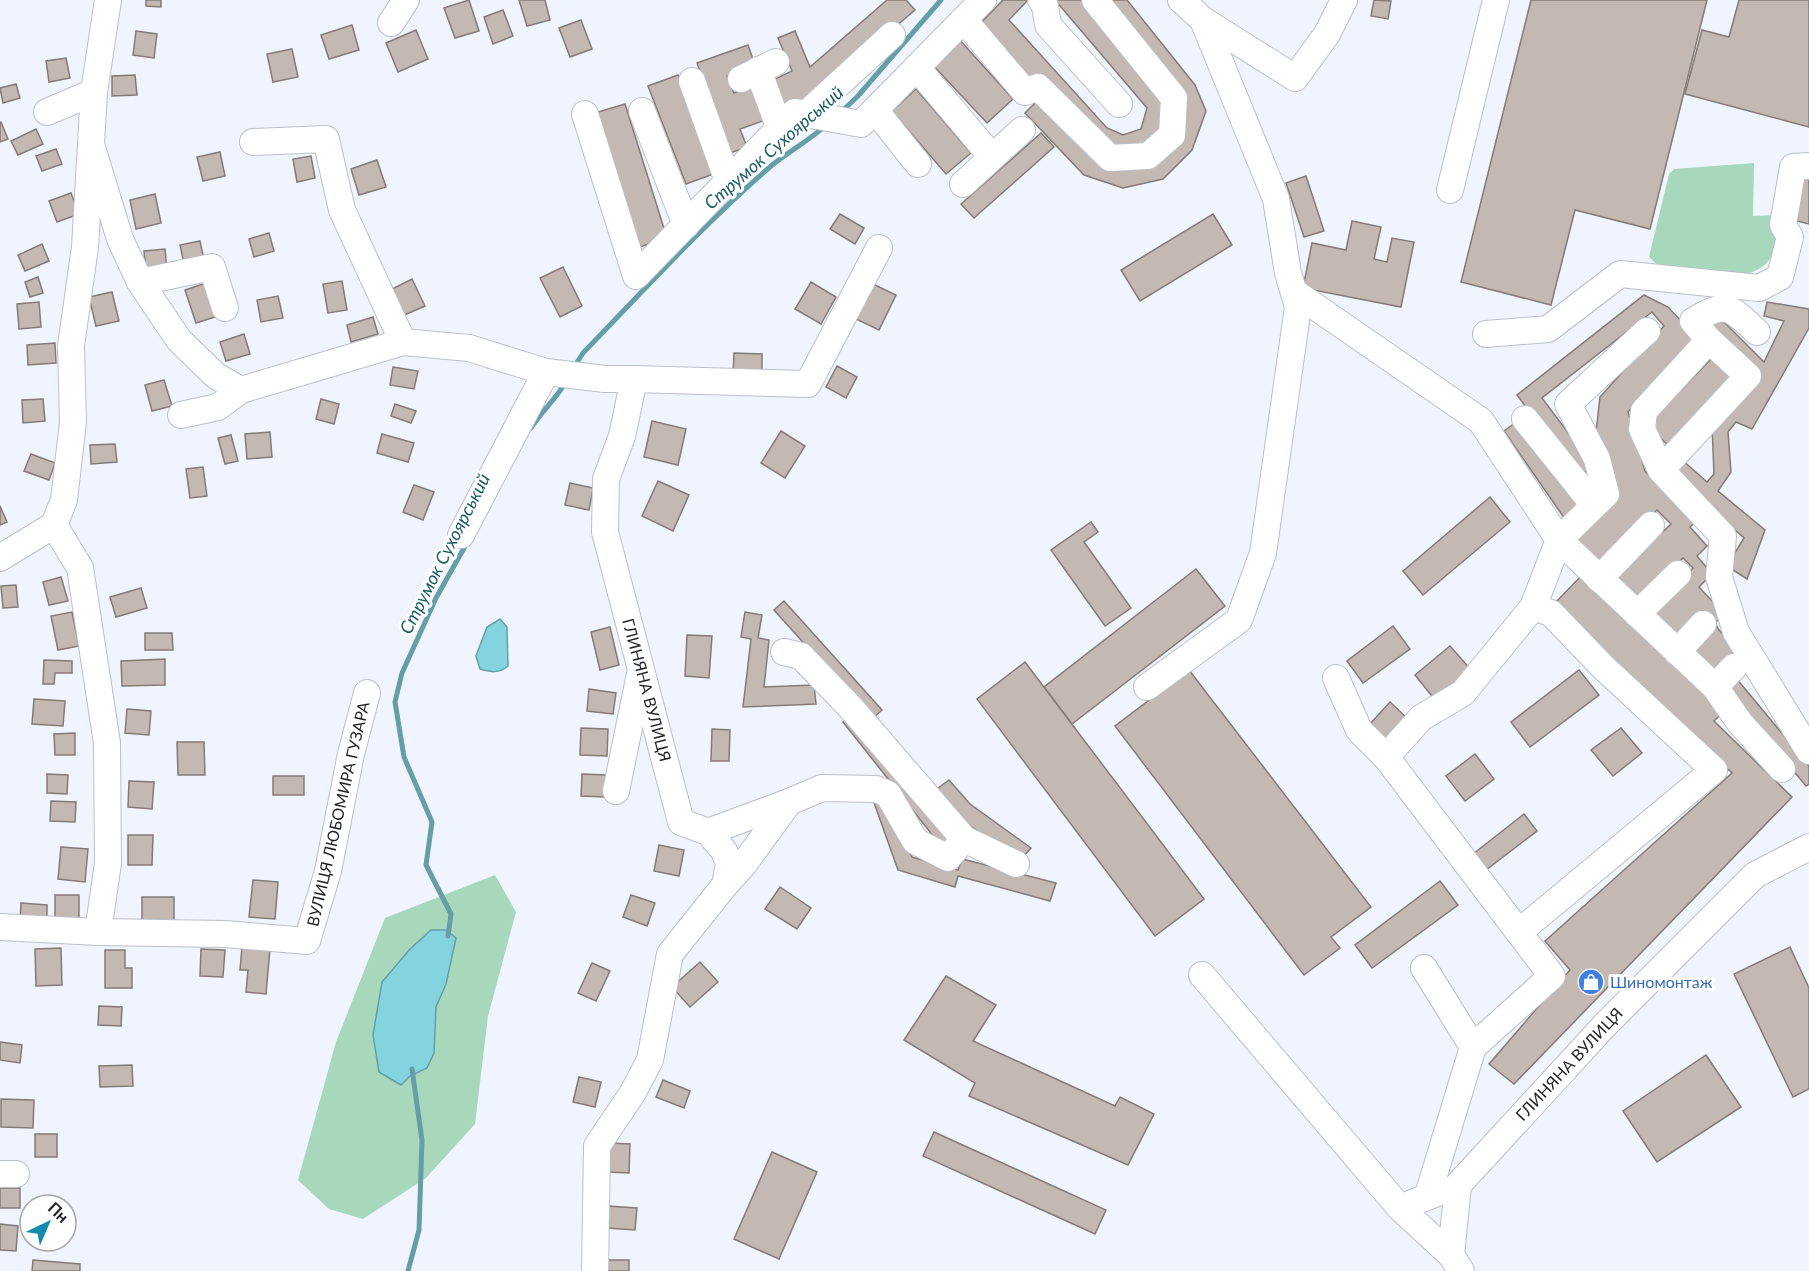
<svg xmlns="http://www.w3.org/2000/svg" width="1809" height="1271" viewBox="0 0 1809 1271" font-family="Lato,sans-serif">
  <rect width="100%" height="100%" fill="#f0f4ff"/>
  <g fill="#a7d8bc">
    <path d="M1754 163 1753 216 1777 215C1776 226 1776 248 1771 257 1754 288 1691 273 1662 269L1649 257 1669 174 1674 169Z"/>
    <path d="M495 875 516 912 488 1016 475 1124 426 1178 363 1219 329 1209 298 1180 336 1042 385 918Z"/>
  </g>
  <g fill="#84d4df" stroke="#659ea7" stroke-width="1.5">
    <path d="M500 619 507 627 508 666C499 674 491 672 480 669L476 656 487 627Z"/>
    <path d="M431 930H446L456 938 446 984 436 1007 434 1053 427 1068 410 1076 401 1085 379 1072 373 1035 382 982 410 949Z"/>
  </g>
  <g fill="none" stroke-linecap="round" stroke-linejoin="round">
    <g stroke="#659ea7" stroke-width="5">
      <path d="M840 113 857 97 941 0"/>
      <path d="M574 367 583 353C644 290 705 223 771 166 789 151 809 141 826 125"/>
      <path d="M531 428C541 412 556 399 565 383"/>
      <path d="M448 936 451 914 426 865 432 822 404 757 395 702 402 673 436 598 468 541"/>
      <path d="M408 1271 419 1230 422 1140 412 1069"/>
    </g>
  </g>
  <g fill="#c3b9b2" stroke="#857b75" stroke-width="1.5">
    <path d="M146 0H161V7L146 6Z"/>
    <path d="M469 0 479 31 455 38 444 8Z"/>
    <path d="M519 0H545L550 20 527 26Z"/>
    <path d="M887 0H906L915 10 815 95 784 109 771 81 792 71 778 38 795 31 810 67Z"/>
    <path d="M1003 0H1028L1009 20 1107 128 1123 135 1141 129 1147 108 1055 0H1083L1167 99 1164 129 1145 151H1113L1022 80 978 26Z"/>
    <path d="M1107 0H1127L1195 85 1206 111 1192 150 1163 179 1123 188 1084 175 1025 113 1041 97 1106 165 1184 127Z"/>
    <path d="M1374 0 1391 1 1388 19 1371 16Z"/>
    <path d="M1531 0H1707L1650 229 1575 210 1551 305 1461 282Z"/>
    <path d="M1739 0H1809V127L1685 94 1702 30 1729 37Z"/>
    <path d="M503 10 513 36 493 44 484 17Z"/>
    <path d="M581 20 592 49 570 57 559 28Z"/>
    <path d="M352 25 359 50 329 59 321 35Z"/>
    <path d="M416 30 428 59 398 72 386 43Z"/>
    <path d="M136 31 157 34 154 58 133 55Z"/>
    <path d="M957 37 1013 99 987 123 930 62Z"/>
    <path d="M748 45 755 65 727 76 734 93 755 85 768 119 740 129 747 147 730 153 697 63Z"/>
    <path d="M292 49 298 77 273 82 267 54Z"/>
    <path d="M66 58 70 78 49 82 46 61Z"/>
    <path d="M135 75 137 95 112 96V76Z"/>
    <path d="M678 75 716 173 686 184 648 86Z"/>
    <path d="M16 84 20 98 3 103 0 88Z"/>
    <path d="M916 89 971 153 946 174 892 111Z"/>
    <path d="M625 104 667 238 637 248 595 113Z"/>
    <path d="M1 122 8 139 0 142V123Z"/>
    <path d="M36 129 43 144 18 155 11 141Z"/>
    <path d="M1041 133 1054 147 974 218 961 204Z"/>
    <path d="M56 149 62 164 42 171 36 156Z"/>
    <path d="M220 152 225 176 203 181 197 157Z"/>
    <path d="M311 156 315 178 297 182 293 159Z"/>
    <path d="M377 160 386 187 359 195 351 169Z"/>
    <path d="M1306 176 1324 231 1304 237 1286 183Z"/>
    <path d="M1798 176 1809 179V224L1789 219Z"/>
    <path d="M71 193 79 214 57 222 49 201Z"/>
    <path d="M155 194 161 223 136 229 130 200Z"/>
    <path d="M840 214 864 228 855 244 830 229Z"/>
    <path d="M1213 214 1232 245 1140 301 1121 270Z"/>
    <path d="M1352 221 1381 227 1374 259 1387 262 1392 238 1414 242 1401 307 1303 288 1312 243 1346 250Z"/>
    <path d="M269 233 274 251 254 257 249 239Z"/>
    <path d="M200 241 204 260 184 264 180 245Z"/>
    <path d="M42 244 49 261 25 271 18 255Z"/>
    <path d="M165 249 167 271 146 273 144 251Z"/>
    <path d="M563 267 582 306 560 317 540 278Z"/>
    <path d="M38 277 43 293 30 297 25 282Z"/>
    <path d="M412 279 425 306 402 316 390 290Z"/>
    <path d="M342 281 347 310 328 313 323 284Z"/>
    <path d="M811 282 836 297 821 324 795 309Z"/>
    <path d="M206 283 218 316 196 323 185 290Z"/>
    <path d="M873 284 896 295 879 330 856 319Z"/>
    <path d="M112 292 119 321 96 326 89 297Z"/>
    <path d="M1644 295 1668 307 1697 338 1628 412 1645 471 1697 521 1690 527 1707 546 1697 556 1712 574 1699 587 1724 614 1715 623 1719 630 1738 651 1712 678 1651 615 1693 568 1683 558 1640 601 1617 576 1671 524 1657 510 1601 566 1575 536 1619 493 1595 441 1600 397 1664 326 1652 312 1542 398 1593 466 1579 477 1517 395Z"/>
    <path d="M278 296 283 318 261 322 257 300Z"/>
    <path d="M39 302 41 327 19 329 17 304Z"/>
    <path d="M1767 302 1809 309V328L1752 429 1736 422 1728 432 1731 472 1718 491 1765 530 1747 579 1727 566 1744 538 1671 473 1681 459 1707 482 1714 474 1712 426 1757 374 1708 327 1719 317 1764 362 1784 321 1764 316Z"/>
    <path d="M373 317 378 334 351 342 347 325Z"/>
    <path d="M244 334 250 354 226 361 220 342Z"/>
    <path d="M55 343 56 363 28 365 27 345Z"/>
    <path d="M734 353 762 354V374H733Z"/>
    <path d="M1712 358 1734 380 1670 447 1647 425Z"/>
    <path d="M837 366 857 377 846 398 826 387Z"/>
    <path d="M393 367 418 371 414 389 390 385Z"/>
    <path d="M164 380 172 406 152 411 145 385Z"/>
    <path d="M43 399 45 421 23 423 22 400Z"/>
    <path d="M321 399 339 404 334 424 316 419Z"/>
    <path d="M395 404 416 411 411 423 391 416Z"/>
    <path d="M1519 420 1583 512 1567 522 1504 431Z"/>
    <path d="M652 421 686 429 678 465 644 457Z"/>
    <path d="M781 431 805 446 785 478 761 463Z"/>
    <path d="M270 432 272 457 247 459 245 434Z"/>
    <path d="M382 434 414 443 408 462 377 453Z"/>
    <path d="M231 435 238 461 225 464 218 438Z"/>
    <path d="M115 444 117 462 91 464 90 445Z"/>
    <path d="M31 454 55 463 49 480 24 471Z"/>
    <path d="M203 467 207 496 190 498 186 469Z"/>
    <path d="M658 481 689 495 673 531 642 516Z"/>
    <path d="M570 483 593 488 589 510 565 505Z"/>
    <path d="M414 485 434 492 423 520 403 512Z"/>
    <path d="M1490 497 1510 522 1423 595 1403 571Z"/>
    <path d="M0 506 7 522 0 525Z"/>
    <path d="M1091 522 1098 532 1084 542 1131 608 1105 626 1051 550Z"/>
    <path d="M1196 569 1225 606 1072 724 1044 687Z"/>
    <path d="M1584 573 1726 710 1714 721 1792 797 1514 1084 1489 1064 1570 970 1545 941 1732 773 1555 603Z"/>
    <path d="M61 577 68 601 49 605 43 582Z"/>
    <path d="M16 585 18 607 3 608 1 586Z"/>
    <path d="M141 588 147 608 116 617 110 597Z"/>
    <path d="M784 601 882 710 872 719 774 610Z"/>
    <path d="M72 612 79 646 58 650 51 616Z"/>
    <path d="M745 612 762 615 758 638 769 640 764 687 814 685 816 704 743 707 751 639 741 637Z"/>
    <path d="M1393 626 1410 649 1363 683 1347 661Z"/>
    <path d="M610 627 619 665 600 670 591 632Z"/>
    <path d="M145 633H172L173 650H145Z"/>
    <path d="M687 635 712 636 709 678 685 676Z"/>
    <path d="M1450 646 1471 670 1435 700 1415 675Z"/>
    <path d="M165 659V685L122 686 121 661Z"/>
    <path d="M44 660 72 661V673H55L54 684H43Z"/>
    <path d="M1025 662 1204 899 1155 936 977 699Z"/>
    <path d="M1189 670 1371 907 1331 937 1340 948 1304 975 1115 726Z"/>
    <path d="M1579 670 1599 695 1530 747 1511 722Z"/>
    <path d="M1736 678 1809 766V784L1806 786 1725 688Z"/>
    <path d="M589 689 616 693 613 714 587 711Z"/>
    <path d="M34 699 65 701 63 726 32 724Z"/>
    <path d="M1390 702 1409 720 1387 743 1369 725Z"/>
    <path d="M127 709 151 711 149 735 125 733Z"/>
    <path d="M852 714 950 838 941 846 843 722Z"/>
    <path d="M581 728 608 729 607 756 580 755Z"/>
    <path d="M1621 728 1642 753 1613 776 1591 750Z"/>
    <path d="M712 729 730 730 729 761H711Z"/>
    <path d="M75 733V755H55L54 734Z"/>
    <path d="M177 742H204L205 775H178Z"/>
    <path d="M1475 754 1494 779 1465 801 1446 776Z"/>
    <path d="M47 774 68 775 67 794 47 793Z"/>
    <path d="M582 774 606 775 605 797 581 796Z"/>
    <rect x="273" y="776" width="31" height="19"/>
    <path d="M949 780 970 804 1031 848 1021 859 959 819 934 791Z"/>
    <path d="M129 781 154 782 152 809 128 807Z"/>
    <path d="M884 795 912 857 958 870 962 859 1056 883 1050 901 958 876 955 887 898 870 872 797Z"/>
    <path d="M51 801 76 802 75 822 50 821Z"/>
    <path d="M1524 814 1537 831 1486 870 1473 854Z"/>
    <path d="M128 835H153L152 865H128Z"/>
    <path d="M659 845 684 850 679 876 654 871Z"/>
    <path d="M61 847 88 849 85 882 58 879Z"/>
    <path d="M253 880 278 882 275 919 249 917Z"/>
    <path d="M1440 881 1458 905 1372 968 1355 945Z"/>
    <path d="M780 887 811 908 797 929 765 909Z"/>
    <rect x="55" y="895" width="24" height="24"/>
    <path d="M631 895 655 903 647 926 623 917Z"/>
    <rect x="142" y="897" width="32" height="25"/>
    <path d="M21 903 47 905V921L20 920Z"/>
    <path d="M242 947 270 949 266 994 246 992 248 970H240Z"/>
    <path d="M1790 947 1809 988V1089L1793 1097 1734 974Z"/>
    <path d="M61 948 62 985 36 986 35 949Z"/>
    <path d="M201 949 225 950 223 977 200 976Z"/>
    <path d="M105 950H125V968H132V988H105Z"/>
    <path d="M700 962 718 982 690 1007 672 987Z"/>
    <path d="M592 963 610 971 596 1001 578 993Z"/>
    <path d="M946 976 996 1005 973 1041 1115 1106 1120 1097 1154 1114 1128 1165 969 1096 975 1083 904 1040Z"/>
    <path d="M99 1006 122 1007 121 1026 98 1025Z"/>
    <path d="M0 1042 22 1045 20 1063 0 1060Z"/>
    <path d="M1706 1055 1741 1107 1657 1162 1623 1111Z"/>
    <path d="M132 1065 133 1086 100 1087 99 1066Z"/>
    <path d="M579 1077 601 1082 595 1107 573 1102Z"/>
    <path d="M663 1080 690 1091 684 1108 656 1097Z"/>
    <path d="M1 1099 34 1100 33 1128 1 1127Z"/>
    <path d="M934 1132 1106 1210 1095 1234 923 1156Z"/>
    <rect x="35" y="1134" width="22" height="23"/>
    <path d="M610 1143 630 1144 629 1173 608 1172Z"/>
    <path d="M772 1152 817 1172 779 1259 734 1239Z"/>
    <rect x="0" y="1188" width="20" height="20"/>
    <path d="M608 1206 637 1208 635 1230 607 1228Z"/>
    <path d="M0 1224 18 1226 16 1251 0 1250Z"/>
    <path d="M33 1260 80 1264V1271H32Z"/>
    <rect x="606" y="1260" width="23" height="11"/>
  </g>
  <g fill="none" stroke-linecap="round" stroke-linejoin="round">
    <g stroke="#bbbfc9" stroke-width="28">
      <g id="minor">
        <path d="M1041 0 1045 6 1048 25 1119 104"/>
        <path d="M1181 0 1203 20 1295 78 1327 34 1344 0"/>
        <path d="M964 20 1025 92 1038 87 1110 158 1148 156 1172 135 1174 98 1095 0"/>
        <path d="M391 23 406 0"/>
        <path d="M917 68 992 157"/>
        <path d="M758 70 780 129"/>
        <path d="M741 79 776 62"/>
        <path d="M692 81 728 181"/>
        <path d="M875 110 918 164"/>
        <path d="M642 111 686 225"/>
        <path d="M47 112 94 92"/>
        <path d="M585 114 636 276 795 112 861 124 983 0"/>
        <path d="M806 114 892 35"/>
        <path d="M253 142 326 139 342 210 403 342"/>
        <path d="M91 144 120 239 140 282 179 340 216 376 241 390 403 342 469 348 546 372 605 379H634"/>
        <path d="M963 184 1022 130"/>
        <path d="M1450 190 1496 0"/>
        <path d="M140 282 212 267 225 308"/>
        <path d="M1294 292 1481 421 1559 540 1533 607 1463 693 1421 718 1386 757 1552 976 1473 1047 1428 1195"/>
        <path d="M1647 331 1568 404 1597 459 1606 494 1559 540 1715 687 1740 723 1782 769"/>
        <path d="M1486 334 1548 329 1620 274 1759 288 1780 277 1790 237 1783 225 1793 167 1809 166"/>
        <path d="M1709 340 1693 321C1727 300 1730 307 1757 332"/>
        <path d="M181 415 218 407 241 390"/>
        <path d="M1525 419 1594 505"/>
        <path d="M1661 470 1748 376 1709 340 1644 411 1642 429 1661 470 1723 536 1719 577 1736 632 1809 751"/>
        <path d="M54 525 80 568 107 743 108 863 98 932"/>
        <path d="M461 535 546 372"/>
        <path d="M0 558 54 525 64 500 73 422 71 346 85 247 94 92 108 0"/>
        <path d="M1599 579 1651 525"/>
        <path d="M1637 614 1678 574"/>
        <path d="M784 652 801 656 851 708 964 839 1016 864"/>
        <path d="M1677 652 1703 624"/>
        <path d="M1336 678 1359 730 1386 757"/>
        <path d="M1147 687 1239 620 1263 553 1298 307 1288 273 1276 199 1203 20"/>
        <path d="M1715 687 1734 667"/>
        <path d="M616 791 640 674"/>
        <path d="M708 832 789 802"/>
        <path d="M725 885 744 864 789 802 822 788 876 789 888 794 915 841 948 858 964 839"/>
        <path d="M0 927 98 932 225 934 307 941 328 871 351 754 367 693"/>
        <path d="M1519 932 1714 770 1603 667 1551 613 1533 607"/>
        <path d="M1424 968 1473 1047"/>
        <path d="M1202 975 1400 1208 1444 1190"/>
        <path d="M0 1174H16"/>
        <path d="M1400 1208 1451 1255"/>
        <path d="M595 1271 597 1146 632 1094 650 1060 670 954 725 885 729 863 724 851 708 832 681 822 605 532 606 479 622 436 634 379 808 384 879 248"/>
        <path d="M1461 1271 1451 1255 1458 1185 1605 1025 1755 875 1809 847"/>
      </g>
    </g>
    <use href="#minor" stroke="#fff" stroke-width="26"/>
  </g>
  <defs>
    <g id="shop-disc" transform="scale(1.35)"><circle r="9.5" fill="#3f7fe0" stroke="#fff"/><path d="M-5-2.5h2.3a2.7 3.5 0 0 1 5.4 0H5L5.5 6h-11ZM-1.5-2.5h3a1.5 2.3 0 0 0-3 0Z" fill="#fff"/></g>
  </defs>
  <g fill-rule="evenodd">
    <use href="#shop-disc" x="1591" y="982"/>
  </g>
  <g text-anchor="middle" stroke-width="6" stroke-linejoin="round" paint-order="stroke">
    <g font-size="16" fill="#1e2024" stroke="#fff">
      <text transform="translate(647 690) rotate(75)" y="6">ГЛИНЯНА ВУЛИЦЯ</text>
      <text transform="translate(338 814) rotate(-77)" y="6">ВУЛИЦЯ ЛЮБОМИРА ГУЗАРА</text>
      <text transform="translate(1569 1064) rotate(-47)" y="6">ГЛИНЯНА ВУЛИЦЯ</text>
    </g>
    <g font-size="16" fill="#366cbe" stroke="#fff" text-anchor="start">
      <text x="1610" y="988">Шиномонтаж</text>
    </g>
    <g font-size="18" font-style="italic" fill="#195c65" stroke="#fff">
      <text transform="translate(774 148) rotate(-41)" y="6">Струмок Сухоярський</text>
      <text transform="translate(445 554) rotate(-63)" y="6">Струмок Сухоярський</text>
    </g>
  </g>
  <g transform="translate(48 1223) rotate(44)"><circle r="28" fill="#ffffff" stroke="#a5a6a7" stroke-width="1.5"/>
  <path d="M0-4.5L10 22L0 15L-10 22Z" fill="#118cae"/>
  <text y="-9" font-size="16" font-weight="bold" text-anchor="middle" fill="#1e2024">Пн</text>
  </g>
</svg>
